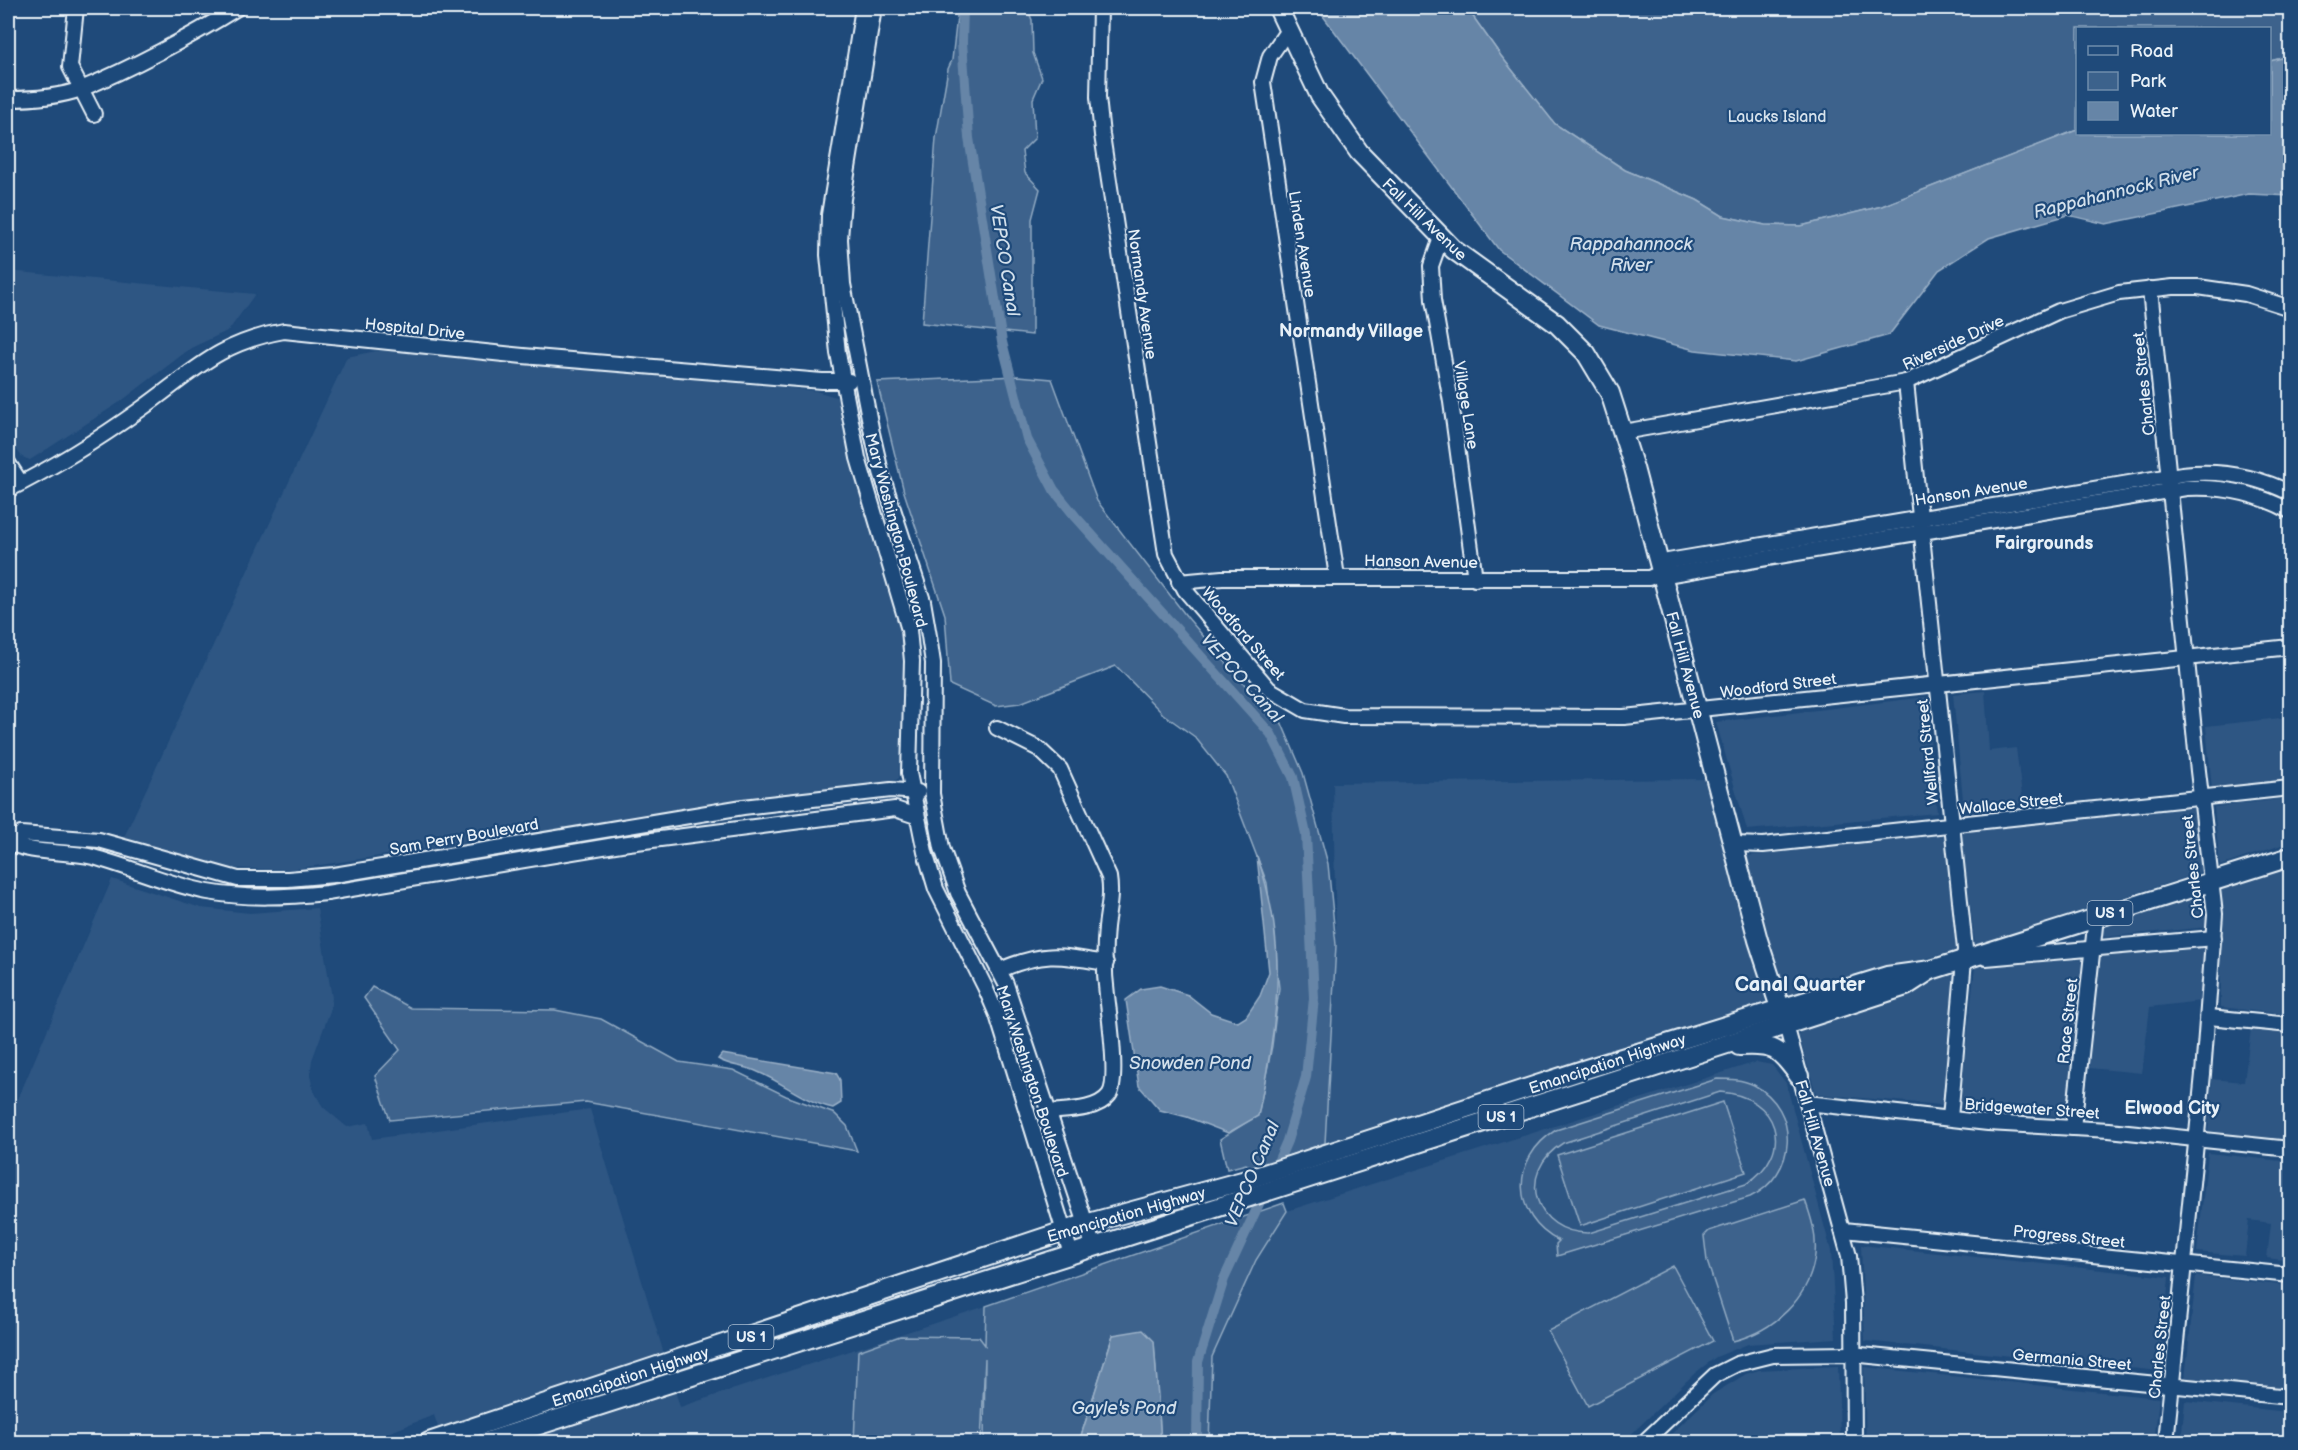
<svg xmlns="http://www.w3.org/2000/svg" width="2298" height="1450" viewBox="0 0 2298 1450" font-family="'Balsamiq Sans',sans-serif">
  <rect width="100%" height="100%" fill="#1f4a7a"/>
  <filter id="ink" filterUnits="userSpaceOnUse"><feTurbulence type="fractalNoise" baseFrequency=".0167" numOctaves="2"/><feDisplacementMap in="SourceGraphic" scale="12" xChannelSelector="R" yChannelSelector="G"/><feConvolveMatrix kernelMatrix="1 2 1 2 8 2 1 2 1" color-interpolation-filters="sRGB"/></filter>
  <g filter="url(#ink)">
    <g fill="#2e5683">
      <path d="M8 271 255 294 229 330 191 348 120 402 30 460 22 457 8 437Z"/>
      <path d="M408 350 816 391 836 397 843 407 897 597 907 655 899 778 892 783 729 803 287 870 225 868 183 858 124 837 347 357 376 351Z"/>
      <path d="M1985 691 1989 751 2016 748 2023 804 1964 810 1953 694Z"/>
      <path d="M1926 697 1937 813 1747 830 1716 722Z"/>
      <path d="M2290 717V781L2212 789 2206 726Z"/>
      <path d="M1704 779 1767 1006 1325 1143 1336 945 1333 783Z"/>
      <path d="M2290 798V842L2220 866 2214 807Z"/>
      <path d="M2194 808 2202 872 1975 945 1961 831Z"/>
      <path d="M1944 833 1957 950 1794 997 1788 996 1783 990 1746 856Z"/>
      <path d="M2290 865V1015L2221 1007V887Z"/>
      <path d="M112 879 201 908 250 913 317 908 332 998 330 1011 312 1060 310 1075 313 1090 323 1107 347 1127 368 1123 372 1139 590 1109 680 1407 986 1306 984 1442H443L434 1415 365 1442H8V1122Z"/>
      <path d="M2204 893 2208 927 2105 937 2101 934 2103 927Z"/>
      <path d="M2206 948 2201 1001 2150 1007 2142 1073 2089 1068 2099 957Z"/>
      <path d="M2082 959 2066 1117 1959 1108 1975 967Z"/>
      <path d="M1950 974 1954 978 1942 1105 1816 1094 1799 1036 1802 1028Z"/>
      <path d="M2251 1029 2290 1033V1140L2208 1131 2212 1079 2244 1082Z"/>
      <path d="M1756 1062 1772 1065 1786 1083 1831 1251 1836 1338 1748 1344 1716 1357 1695 1373 1623 1442H1209L1212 1357 1256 1260 1287 1211Z"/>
      <path d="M2208 1153 2290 1162V1261L2267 1258 2271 1223 2249 1220 2245 1256 2197 1252Z"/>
      <path d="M1861 1245 2169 1277 2160 1371 1865 1341Z"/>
      <path d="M2196 1276 2290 1286V1390L2185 1379Z"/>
      <path d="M1838 1366 1840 1442H1663L1713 1394 1746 1374 1759 1370Z"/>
      <path d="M1864 1367 2159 1398 2154 1442H1866Z"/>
      <path d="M2185 1401 2288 1412 2285 1442H2181Z"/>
    </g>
    <g fill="#3c628c" stroke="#92aac2" stroke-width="1.5" fill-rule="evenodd">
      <path d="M958 8H1027L1032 20 1033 53 1042 78 1033 99 1035 138 1022 151 1025 173 1040 189 1032 219V335L922 323 936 138 948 69 952 60Z"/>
      <path d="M1467 8H2286L2290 16V56L2270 61V28H2078L2077 130 1882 206 1801 226 1765 225 1723 216 1697 200 1625 170 1555 124 1501 56Z"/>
      <path d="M1018 376 1052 379 1097 501 1187 617 1245 685 1277 712 1303 773 1328 864 1336 945 1325 1143 1254 1168 1246 1164 1227 1169 1220 1139 1258 1115 1272 1046 1279 988 1267 883 1226 776 1195 737 1163 714 1116 666 1020 703 996 706 950 685 945 615 904 492 877 382Z"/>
      <path d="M372 987 411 1008 555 1010 601 1019 679 1062 733 1070 786 1096 835 1114 847 1126 857 1151 586 1102 390 1120 375 1076 400 1050 364 998Z"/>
      <path d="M1717 1079C1729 1079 1742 1079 1754 1085 1801 1110 1797 1175 1750 1197L1557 1256 1556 1244 1559 1241C1511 1217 1510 1158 1556 1130ZM1720 1092C1779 1096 1796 1152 1746 1184L1589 1233C1534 1234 1515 1172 1563 1143Z"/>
      <path d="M1723 1102 1746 1172 1580 1226 1557 1155Z"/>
      <path d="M1805 1200C1811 1217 1817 1235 1815 1255 1810 1298 1774 1331 1733 1341L1707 1261 1704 1236 1709 1231Z"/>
      <path d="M1284 1203 1287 1211 1256 1260 1212 1357 1209 1442H1161L1154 1342 1113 1335 1079 1442H984L985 1358 981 1442H854L858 1351 900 1336 979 1337 985 1345 986 1306Z"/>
      <path d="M1673 1266 1713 1341 1588 1406 1548 1331Z"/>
    </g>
    <g fill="#6685a7" stroke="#9ab0c7" stroke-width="1.5">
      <path d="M1317 8H1467L1501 56 1555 124 1625 170 1697 200 1723 216 1765 225 1801 226 1882 206 2077 130 2078 134H2270V61L2290 56V196L2249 194 2106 224 2068 215 1989 238 1939 270 1889 335 1796 361 1695 350 1599 325 1499 250Z"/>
      <path d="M1257 856C1290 949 1277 1023 1258 1116L1228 1133 1187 1117 1160 1110 1139 1086 1126 1000 1141 989 1160 986 1188 995 1211 1013 1238 1022 1246 1017 1260 996 1269 972Z"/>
      <path d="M722 1054 836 1073 840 1080 841 1103 833 1108C804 1102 784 1083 758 1072 745 1066 729 1066 718 1059Z"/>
      <path d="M1143 1330 1154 1341 1161 1442H1079L1113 1335Z"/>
    </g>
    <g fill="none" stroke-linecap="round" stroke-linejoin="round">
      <g stroke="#6685a7" stroke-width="10">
        <path d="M963 8 962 42 969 138 1002 342 1027 439 1054 490 1075 516 1271 734 1293 777 1306 834 1314 998 1306 1077 1287 1141 1274 1171"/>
        <path d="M1197 1442 1198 1362 1224 1279 1265 1191"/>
      </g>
      <g stroke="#e8f1f8" stroke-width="18">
        <g id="minor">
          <path d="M76 8 70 67 94 114"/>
          <path d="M863 8 829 215 828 255 838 353 858 458 909 630 912 661 909 773 925 852 936 889 985 987 997 1015 1071 1254"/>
          <path d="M874 8 843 199 840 239 843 284 872 433 881 472 923 601 929 636 933 663 932 794 942 848 958 893 1006 984 1094 1248"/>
          <path d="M1100 8 1098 97 1102 135 1166 554 1185 590 1269 689 1305 710 1344 716 1624 717 2290 647"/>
          <path d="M1288 30 1270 56 1263 82 1337 577"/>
          <path d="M8 99C30 99 59 97 81 89 130 69 192 36 237 8"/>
          <path d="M1441 238 1431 266 1433 300 1451 402 1475 579"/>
          <path d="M2150 289 2198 771 2215 914 2203 1074 2166 1442"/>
          <path d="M1906 382 1965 949 1950 1118"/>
          <path d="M1623 432 1906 382 2059 311 2119 293 2173 287H2198L2246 294 2290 308"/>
          <path d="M8 463 21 483"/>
          <path d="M8 490C54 467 99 439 141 409 193 372 217 343 284 331L523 356 822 381H849"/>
          <path d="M1662 572 1672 574 2186 488C2224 486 2257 493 2290 511"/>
          <path d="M1179 582 1222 578H1649L1662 572 1668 561 2182 474C2220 470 2256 476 2290 493"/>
          <path d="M997 728 1039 749 1060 769 1109 877C1112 896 1108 909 1106 927 1104 949 1104 973 1107 995 1109 1014 1119 1082 1109 1095 1097 1111 1066 1110 1048 1112"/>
          <path d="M8 842 21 834 99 840 238 879H288L334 875 743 807 891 790 918 792"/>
          <path d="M8 842C33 855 65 850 93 857 131 867 169 885 208 892 248 899 287 897 327 893L621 844 895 809 916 816"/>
          <path d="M1735 844 1763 845 2290 788"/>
          <path d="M1986 958 2214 938"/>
          <path d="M1000 970C1044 951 1060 955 1106 963"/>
          <path d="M2209 1017 2290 1025"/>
          <path d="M1786 1025 1849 1256 1853 1303 1854 1442"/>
          <path d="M1807 1103 1988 1123 2109 1130 2290 1149"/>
          <path d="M2073 1128 2096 917"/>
          <path d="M1844 1230 2290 1275"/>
          <path d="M1644 1442 1715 1375 1737 1364 1773 1355 1851 1354 2290 1397"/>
        </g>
      </g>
      <g stroke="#e8f1f8" stroke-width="22">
        <g id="major">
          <path d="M1278 8 1320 96 1359 152 1454 250 1557 324 1586 353 1610 393 1634 468 1758 940 1784 1020"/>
          <path d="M1739 1046C1774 1044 1779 1048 1799 1076"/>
          <path d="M429 1442 1085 1224 1246 1180 1586 1069 1887 976 1931 970 2290 857"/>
          <path d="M486 1442 1786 1025 1906 986 1929 971"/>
        </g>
      </g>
      <use href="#minor" stroke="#1f4a7a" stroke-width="14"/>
      <use href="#major" stroke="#1f4a7a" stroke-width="18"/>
    </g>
  </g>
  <g text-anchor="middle" stroke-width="4.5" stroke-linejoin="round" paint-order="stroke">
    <g fill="#1f4a7a" stroke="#acbfd2" stroke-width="1.5">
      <rect x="2087.5" y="901" width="45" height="24" rx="4.5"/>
      <rect x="1478.5" y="1105" width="45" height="24" rx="4.5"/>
      <rect x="728.5" y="1325" width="45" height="24" rx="4.5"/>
    </g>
    <g font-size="15" font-weight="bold" fill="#e8f1f8">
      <text x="2110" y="918">US 1</text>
      <text x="1501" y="1122">US 1</text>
      <text x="751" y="1342">US 1</text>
    </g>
    <g font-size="16" fill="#d7e3ed" stroke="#1f4a7a">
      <text x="1777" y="122">Laucks Island</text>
    </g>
    <g font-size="16" fill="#e8f1f8" stroke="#1f4a7a">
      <text transform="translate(1425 219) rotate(44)" y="6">Fall Hill Avenue</text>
      <text transform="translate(1303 244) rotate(81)" y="6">Linden Avenue</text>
      <text transform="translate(1143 294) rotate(82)" y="6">Normandy Avenue</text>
      <text transform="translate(415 328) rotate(6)" y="6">Hospital Drive</text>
      <text transform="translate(1953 342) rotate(-25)" y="6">Riverside Drive</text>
      <text transform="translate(2143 384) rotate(-96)" y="6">Charles Street</text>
      <text transform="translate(1467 405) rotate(81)" y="6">Village Lane</text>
      <text transform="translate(1971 491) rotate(-9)" y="6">Hanson Avenue</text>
      <text transform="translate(897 530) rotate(75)" y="6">Mary Washington Boulevard</text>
      <text transform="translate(1421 561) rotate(1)" y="6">Hanson Avenue</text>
      <text transform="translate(1244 633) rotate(49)" y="6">Woodford Street</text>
      <text transform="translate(1686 665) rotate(75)" y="6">Fall Hill Avenue</text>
      <text transform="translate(1778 685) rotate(-7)" y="6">Woodford Street</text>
      <text transform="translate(1927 752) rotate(-96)" y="6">Wellford Street</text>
      <text transform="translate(2011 803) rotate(-6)" y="6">Wallace Street</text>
      <text transform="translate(464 836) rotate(-10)" y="6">Sam Perry Boulevard</text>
      <text transform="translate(2192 867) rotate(-96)" y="6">Charles Street</text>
      <text transform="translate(2067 1021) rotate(-84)" y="6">Race Street</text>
      <text transform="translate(1607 1063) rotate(-18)" y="6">Emancipation Highway</text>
      <text transform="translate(1033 1081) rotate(72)" y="6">Mary Washington Boulevard</text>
      <text transform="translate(2032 1108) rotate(4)" y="6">Bridgewater Street</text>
      <text transform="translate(1816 1133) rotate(74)" y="6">Fall Hill Avenue</text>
      <text transform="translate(1126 1214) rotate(-16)" y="6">Emancipation Highway</text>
      <text transform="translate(2069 1236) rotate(6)" y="6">Progress Street</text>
      <text transform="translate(2159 1347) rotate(-84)" y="6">Charles Street</text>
      <text transform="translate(2072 1359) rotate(5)" y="6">Germania Street</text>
      <text transform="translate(630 1376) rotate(-18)" y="6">Emancipation Highway</text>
    </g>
    <g font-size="18" font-style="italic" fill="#d4e1ec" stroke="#1f4a7a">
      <text transform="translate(2116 192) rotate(-14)" y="6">Rappahannock River</text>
      <text x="1631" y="250">Rappahannock<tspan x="1631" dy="21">River</tspan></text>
      <text transform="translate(1005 260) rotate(81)" y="6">VEPCO Canal</text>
      <text transform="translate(1242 678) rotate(48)" y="6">VEPCO Canal</text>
      <text x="1190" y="1069">Snowden Pond</text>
      <text transform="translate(1252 1174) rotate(-67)" y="6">VEPCO Canal</text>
      <text x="1124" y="1414">Gayle's Pond</text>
    </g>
    <g font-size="18" font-weight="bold" fill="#e8f1f8" stroke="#1f4a7a">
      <text x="1351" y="337">Normandy Village</text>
      <text x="2044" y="549">Fairgrounds</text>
      <text x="2172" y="1114">Elwood City</text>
    </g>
    <g font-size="20" font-weight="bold" fill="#e8f1f8" stroke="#1f4a7a">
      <text x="1800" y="991">Canal Quarter</text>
    </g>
  </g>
  <rect width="2298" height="1450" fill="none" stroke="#1f4a7a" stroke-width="30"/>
  <rect x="15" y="15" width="2268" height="1420" fill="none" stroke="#e8f1f8" stroke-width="2" filter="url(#ink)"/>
  <rect x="2076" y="27" width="195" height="108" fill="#1f4a7a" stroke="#6f8dac" stroke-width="1.5"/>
  <rect x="2088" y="46" width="30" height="9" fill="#1f4a7a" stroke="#6f8dac" stroke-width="1.5"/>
  <text x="2130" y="57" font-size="18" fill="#e8f1f8">Road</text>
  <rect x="2088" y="72" width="30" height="18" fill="#3c628c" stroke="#6f8dac" stroke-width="1.5"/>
  <text x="2130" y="87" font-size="18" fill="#e8f1f8">Park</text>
  <rect x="2088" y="102" width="30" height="18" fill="#6685a7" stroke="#6f8dac" stroke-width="1.5"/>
  <text x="2130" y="117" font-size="18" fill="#e8f1f8">Water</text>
</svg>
